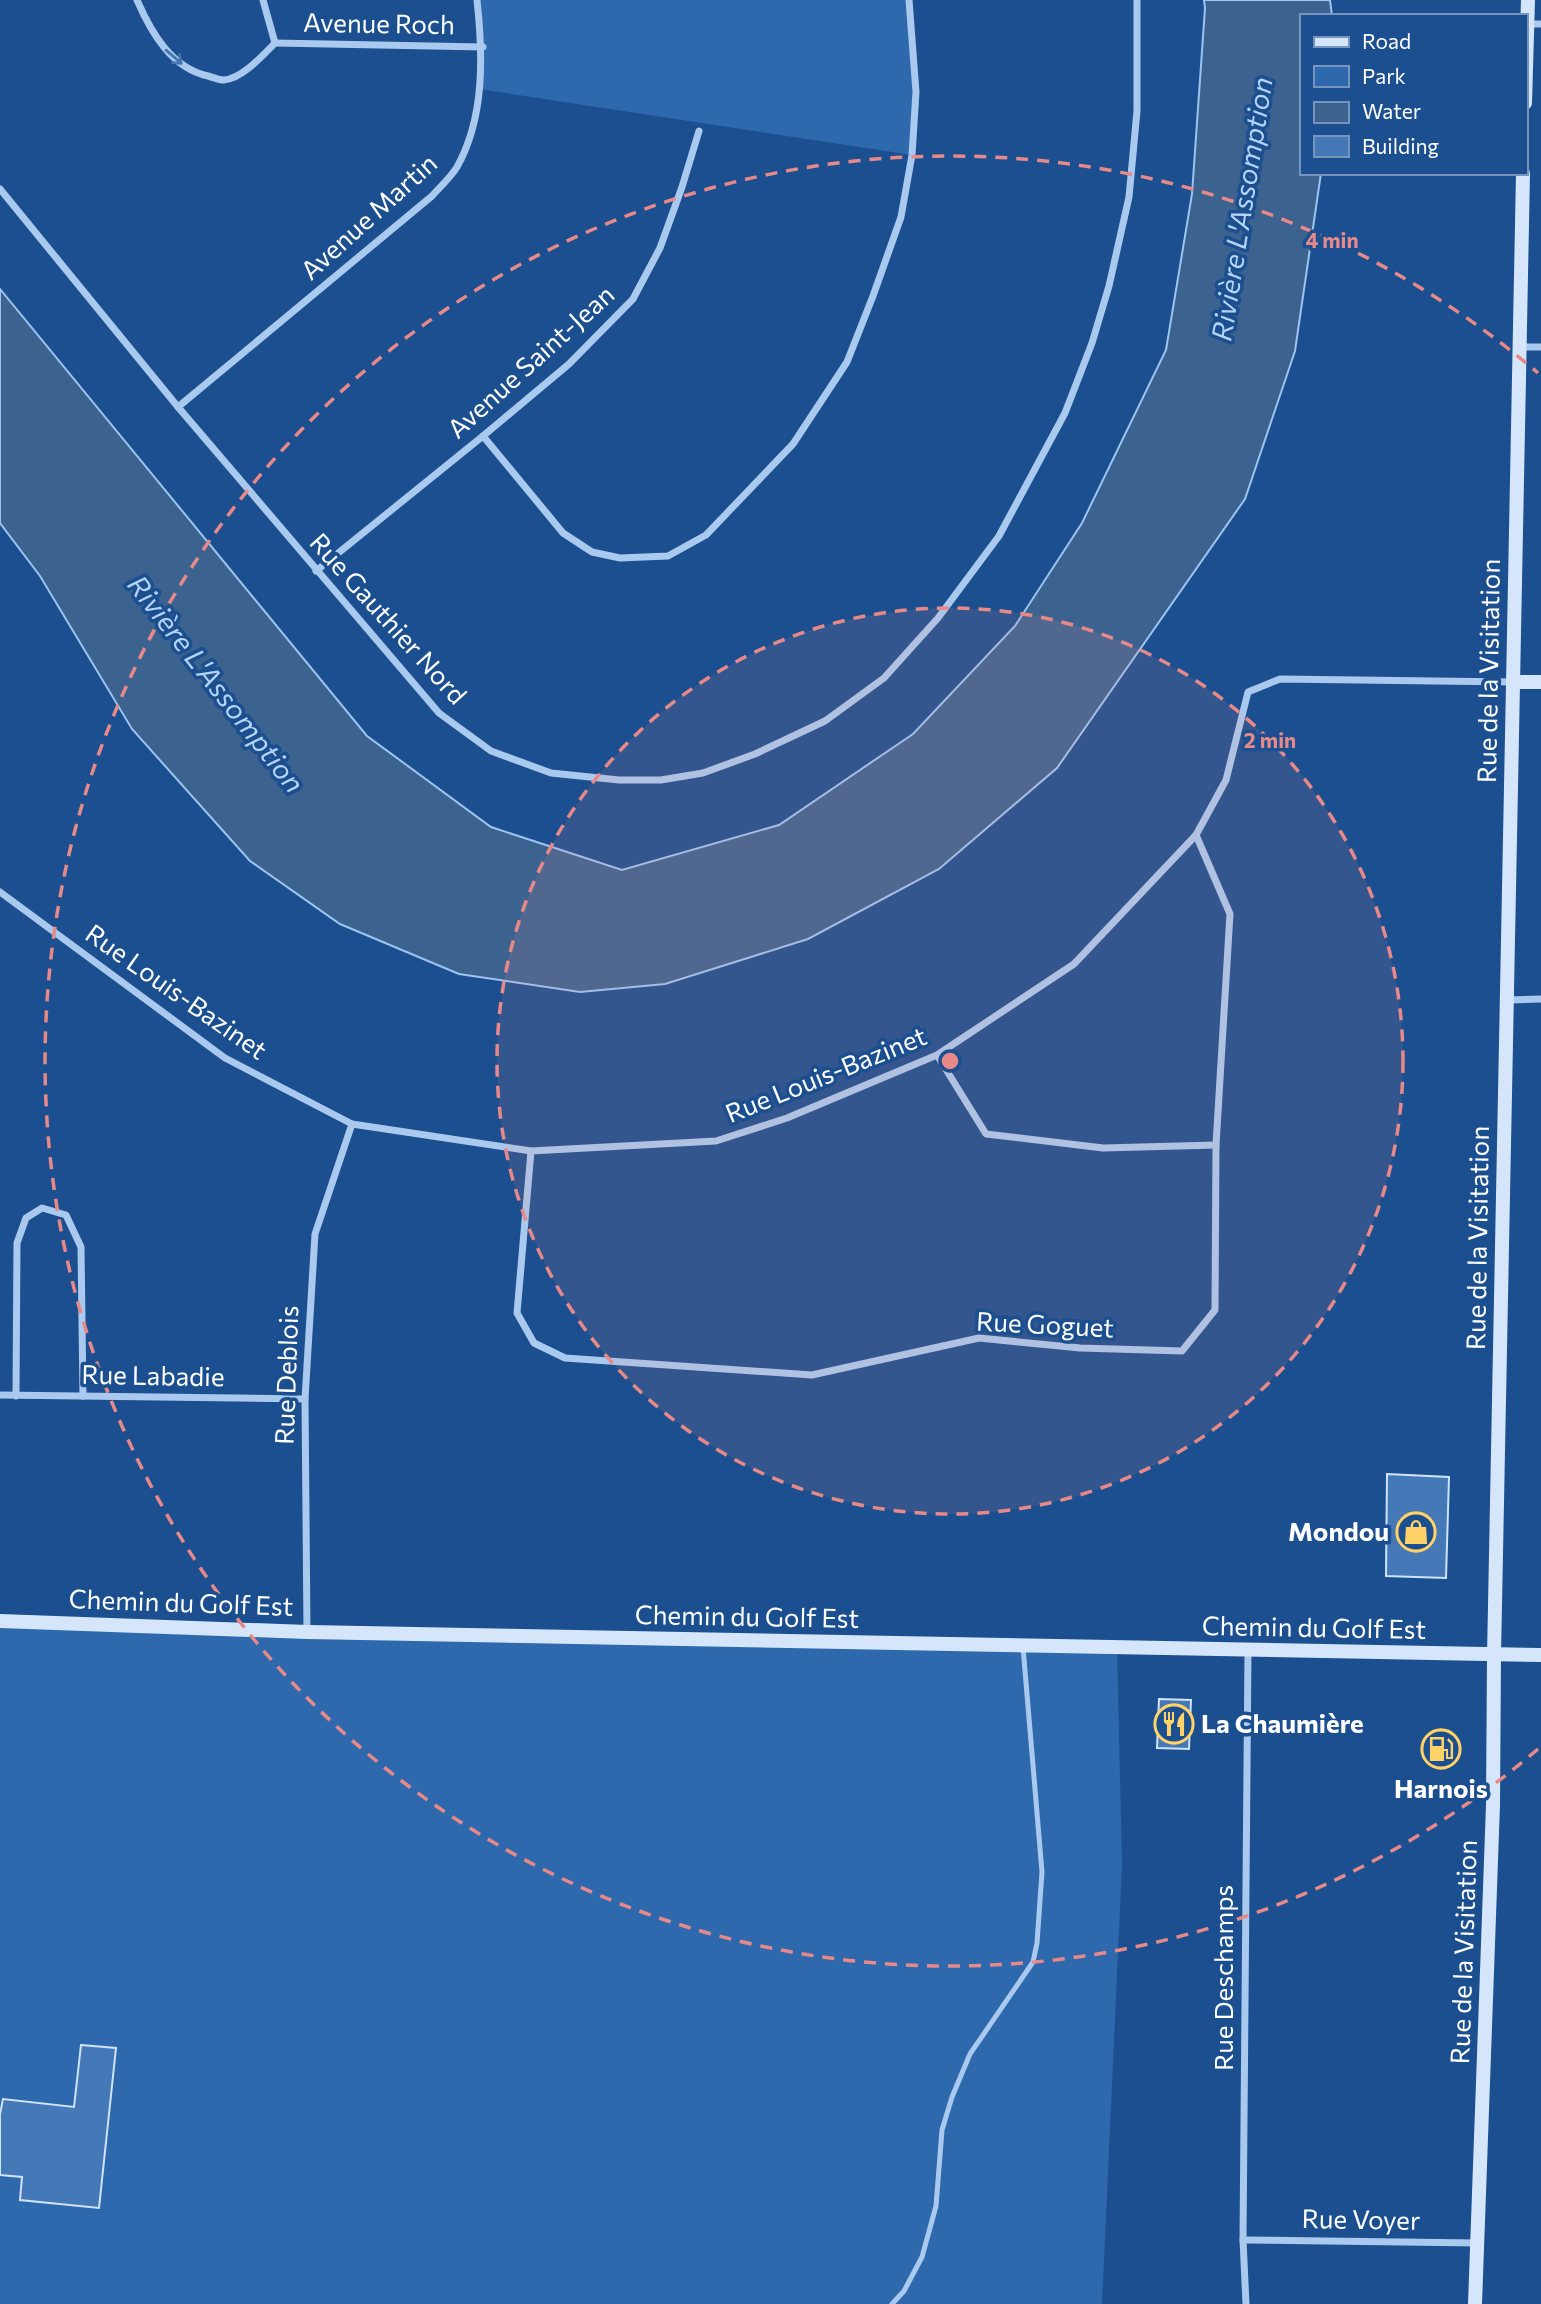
<svg xmlns="http://www.w3.org/2000/svg" width="1541" height="2304" viewBox="0 0 1541 2304" font-family="Commissioner,sans-serif">
  <rect width="100%" height="100%" fill="#1b4f8f"/>
  <g fill="#2e69ad">
    <path d="M477 0H909L916 92 912 155 479 89Z"/>
    <path d="M0 1616 1117 1648 1122 1864 1102 2304H0Z"/>
  </g>
  <path fill="#3c6290" stroke="#9cc4f0" stroke-width="2" d="M1204 0H1330L1332 16H1301V173H1321L1295 351 1245 499 1057 768 939 869 808 939 665 984 580 992 459 974 340 924 250 861 132 729 40 576 0 523V289L367 736 491 827 622 870 779 825 913 734 1015 626 1082 523 1166 350 1192 194 1205 8Z"/>
  <g fill="#4478b7" stroke="#cfe3fa" stroke-width="2">
    <path d="M1387 1474 1449 1477 1446 1578 1386 1576Z"/>
    <path d="M1159 1699 1191 1700 1189 1749 1157 1748Z"/>
    <path d="M81 2045 116 2048 99 2208 20 2200 22 2177 0 2175V2114L3 2099 74 2107Z"/>
  </g>
  <g fill="none" stroke-linecap="round" stroke-linejoin="round">
    <path stroke="#a9c9ee" stroke-width="5" d="M892 2304 904 2291 922 2257 936 2206 942 2130 952 2097 970 2054 1033 1962 1037 1943 1042 1872 1023 1647"/>
    <g stroke="#a9c9ee" stroke-width="7">
      <path d="M137 0C151 32 171 68 208 76 212 77 219 80 224 80 242 79 263 55 275 43L263 0"/>
      <path d="M1527 24H1541"/>
      <path d="M275 43 483 47"/>
      <path d="M0 189 178 407 439 713 491 751 551 773 619 780H661L703 773 755 754 825 721 884 678 938 618 999 536 1065 413 1092 343 1109 286 1129 197 1137 111V0"/>
      <path d="M1519 347H1541"/>
      <path d="M178 407 432 196C440 187 451 177 457 167 485 117 483 55 477 0"/>
      <path d="M483 436 563 533 592 552 620 558 668 556 706 535 793 444 847 362 873 296 901 217 912 155 916 92 909 0"/>
      <path d="M316 571 483 436 569 364 633 299 660 248 682 187 699 131"/>
      <path d="M0 892 225 1058 352 1124 531 1151 716 1141 787 1118 937 1055 1074 964 1196 835 1226 780 1248 692 1280 679 1513 682"/>
      <path d="M1508 1000 1541 999"/>
      <path d="M937 1055 986 1134 1103 1148 1216 1145"/>
      <path d="M531 1151 517 1313 534 1343 565 1358 812 1375 979 1338 1080 1348 1182 1351 1215 1310 1216 1145 1230 914 1196 835"/>
      <path d="M0 1395 305 1399"/>
      <path d="M16 1396 17 1243 26 1218 42 1208 66 1215 81 1247 83 1396"/>
      <path d="M307 1632 305 1399 315 1234 352 1124"/>
      <path d="M1243 2240 1477 2243"/>
      <path d="M1246 2304 1243 2240 1248 1651"/>
    </g>
    <g stroke="#d6e6fa" stroke-width="14">
      <path d="M1525 103 1528 0"/>
      <path d="M1513 682H1541"/>
      <path d="M0 1621 307 1632 1541 1655"/>
      <path d="M1475 2304 1493 1805 1494 1656 1523 173"/>
    </g>
  </g>
  <defs><path id="oneway-shaft" d="M-6 0H5M1.5-3L5.5 0L1.5 3" fill="none" stroke-width="1.6" stroke-linecap="round" stroke-linejoin="round" transform="scale(1.75)"/></defs>
  <use stroke="#4674ac" href="#oneway-shaft" transform="translate(174 57) rotate(41)"/>
  <circle cx="950" cy="1061" r="453" fill="#e88989" fill-opacity=".12"/>
  <g fill="none" stroke="#e88989" stroke-width="3.5" stroke-dasharray="12 9">
    <circle cx="950" cy="1061" r="453"/>
    <path d="M1538 1749A905 905 0 1 1 1538 373"/>
  </g>
  <defs>
    <g id="shop-ring" transform="scale(2.0125)"><circle r="9.5" fill="#1b4f8f" stroke="#ffd166" stroke-width="1.5"/><path d="M-5-2.5h2.3a2.7 3.5 0 0 1 5.4 0H5L5.5 6h-11ZM-1.5-2.5h3a1.5 2.3 0 0 0-3 0Z" fill="#ffd166"/></g>
    <g id="restaurant-ring" transform="scale(2.0125)"><circle r="9.5" fill="#1b4f8f" stroke="#ffd166" stroke-width="1.5"/><path d="M-5-6h1v4h1v-4h1v4h1v-4h1v5L-1.5 .5V6h-2V.5L-5-1ZM5-6V6H3V1.5H1.5Q1.5-4 5-6Z" fill="#ffd166"/></g>
    <g id="fuel-ring" transform="scale(2.0125)"><circle r="9.5" fill="#1b4f8f" stroke="#ffd166" stroke-width="1.5"/><path d="M-5.5-6h7V0h2V4h1.3V-2.5L3-4.5l.8-.8L6-3V5H2.5V1h-1V6h-7ZM-4.2-4.7v3.2H.2V-4.7Z" fill="#ffd166"/></g>
  </defs>
  <g fill-rule="evenodd">
    <use href="#shop-ring" x="1416" y="1532"/>
    <use href="#restaurant-ring" x="1174" y="1724"/>
    <use href="#fuel-ring" x="1441" y="1749"/>
  </g>
  <g text-anchor="middle" stroke-width="7" stroke-linejoin="round" paint-order="stroke">
    <g font-size="26" fill="#fff" stroke="#1b4f8f">
      <text transform="translate(379 24) rotate(1)" y="9">Avenue Roch</text>
      <text transform="translate(369 217) rotate(-42)" y="9">Avenue Martin</text>
      <text transform="translate(531 362) rotate(-42)" y="9">Avenue Saint-Jean</text>
      <text transform="translate(388 619) rotate(48)" y="9">Rue Gauthier Nord</text>
      <text transform="translate(1489 671) rotate(-89)" y="9">Rue de la Visitation</text>
      <text transform="translate(176 992) rotate(35)" y="9">Rue Louis-Bazinet</text>
      <text transform="translate(826 1075) rotate(-22)" y="9">Rue Louis-Bazinet</text>
      <text transform="translate(1478 1238) rotate(-89)" y="9">Rue de la Visitation</text>
      <text transform="translate(1045 1325) rotate(3)" y="9">Rue Goguet</text>
      <text transform="translate(287 1375) rotate(-88)" y="9">Rue Deblois</text>
      <text transform="translate(153 1376) rotate(1)" y="9">Rue Labadie</text>
      <text transform="translate(181 1603) rotate(2)" y="9">Chemin du Golf Est</text>
      <text transform="translate(747 1617) rotate(1)" y="9">Chemin du Golf Est</text>
      <text transform="translate(1314 1628) rotate(1)" y="9">Chemin du Golf Est</text>
      <text transform="translate(1464 1952) rotate(-88)" y="9">Rue de la Visitation</text>
      <text transform="translate(1224 1978) rotate(-90)" y="9">Rue Deschamps</text>
      <text transform="translate(1361 2220) rotate(1)" y="9">Rue Voyer</text>
    </g>
    <g font-size="26" font-weight="bold" fill="#fff" stroke="#1b4f8f" text-anchor="end">
      <text x="1389" y="1541">Mondou</text>
      <text x="1201" y="1733" text-anchor="start">La Chaumière</text>
      <text x="1441" y="1798" text-anchor="middle">Harnois</text>
    </g>
    <g font-size="28" font-style="italic" fill="#b5d3f5" stroke="#1b4f8f">
      <text transform="translate(1242 209) rotate(-81)" y="10">Rivière L'Assomption</text>
      <text transform="translate(216 684) rotate(52)" y="10">Rivière L'Assomption</text>
    </g>
  </g>
  <circle cx="950" cy="1061" r="10" fill="#e88989" stroke="#1b4f8f" stroke-width="3.5"/>
  <g font-size="21" text-anchor="middle" font-weight="bold" fill="#e88989" stroke="#1b4f8f" stroke-width="7" stroke-linejoin="round" paint-order="stroke">
    <text x="1332" y="248">4 min</text>
    <text x="1270" y="748">2 min</text>
  </g>
  <rect x="1300" y="14" width="228" height="161" fill="#1b4f8f" stroke="#7695bc" stroke-width="2"/>
  <rect x="1314" y="37" width="35" height="10" fill="#d6e6fa" stroke="#7695bc" stroke-width="2"/>
  <text x="1362" y="49" font-size="21" fill="#ffffff">Road</text>
  <rect x="1314" y="66" width="35" height="21" fill="#2e69ad" stroke="#7695bc" stroke-width="2"/>
  <text x="1362" y="84" font-size="21" fill="#ffffff">Park</text>
  <rect x="1314" y="102" width="35" height="21" fill="#3c6290" stroke="#7695bc" stroke-width="2"/>
  <text x="1362" y="119" font-size="21" fill="#ffffff">Water</text>
  <rect x="1314" y="136" width="35" height="21" fill="#4478b7" stroke="#7695bc" stroke-width="2"/>
  <text x="1362" y="154" font-size="21" fill="#ffffff">Building</text>
</svg>
